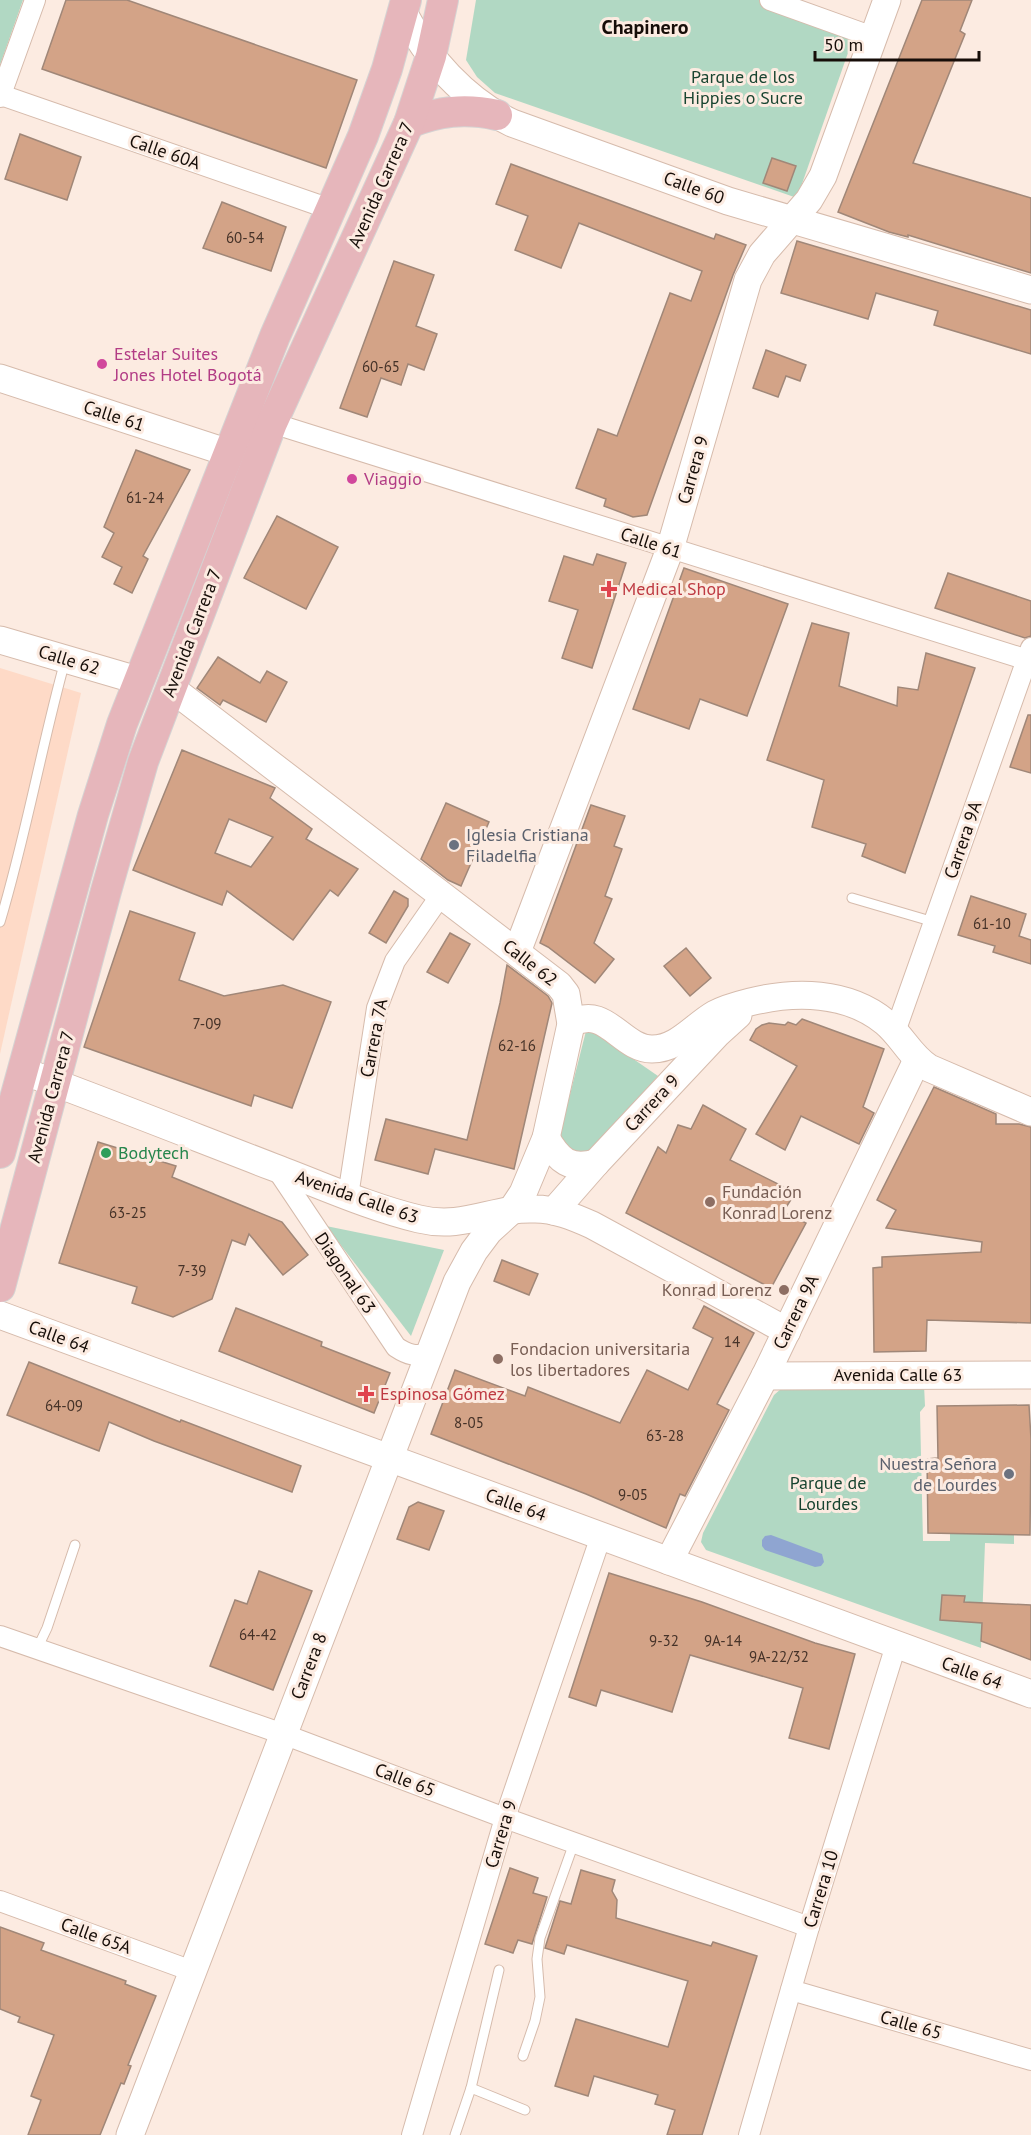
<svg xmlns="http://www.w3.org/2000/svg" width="1031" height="2135" viewBox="0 0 1031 2135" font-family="'PT Sans',sans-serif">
  <rect width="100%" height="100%" fill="#fcebe1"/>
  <path fill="#fedac7" d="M0 668 81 693 0 1054Z"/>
  <g fill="#b1d8c3">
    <path d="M0 0H23L0 65Z"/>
    <path d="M476 0H780L856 30 797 198 495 93 477 77 466 60Z"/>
    <path d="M587 1027 658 1076 588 1154 572 1158 559 1138Z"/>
    <path d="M326 1226 444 1250 411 1336Z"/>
    <path d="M924 1385 925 1406 920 1412 923 1541H950V1533L1014 1535V1544L985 1543 981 1648 706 1550 701 1542 703 1533 774 1395 782 1388Z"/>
  </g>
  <path fill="#8fa5d1" d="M771 1535 822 1554 824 1562 821 1566 815 1567 765 1550 762 1546V1540L765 1536Z"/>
  <g fill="#d3a387" stroke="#a08778" stroke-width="1.5" fill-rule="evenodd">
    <path d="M66 0H127L357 80 326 168 42 69Z"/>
    <path d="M922 0H972L960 31 965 34 913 163 1031 198V273L908 235V237L889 232 838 212Z"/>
    <path d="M20 134 81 157 67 200 5 179Z"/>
    <path d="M772 158 796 166 787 191 763 183Z"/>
    <path d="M511 164 714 239 716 234 746 245 733 275 647 515 633 517 604 506 606 499 576 488 598 429 617 436 670 293 691 301 702 271 579 223 561 268 515 250 528 216 496 204Z"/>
    <path d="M222 202 286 227 271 271 203 248Z"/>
    <path d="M797 241 1031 310V354L934 325 938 311 876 293 868 319 781 293Z"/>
    <path d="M394 261 434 275 416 326 437 334 424 370 408 364 401 385 381 378 367 417 340 408Z"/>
    <path d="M766 350 806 365 800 381 786 376 778 397 753 388Z"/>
    <path d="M136 450 190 470 143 556 148 559 132 593 114 584 122 567 102 557 114 533 104 527Z"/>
    <path d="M277 516 338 547 306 609 244 578Z"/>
    <path d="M597 554 626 563 592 668 562 658 578 610 549 601 564 556 593 565Z"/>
    <path d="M684 568 788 604 747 716 700 699 689 729 633 709Z"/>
    <path d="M948 573 1031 601V636L1025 638 935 608Z"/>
    <path d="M812 623 849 633 839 686 897 706 898 687 918 690 926 653 975 668 905 873 862 856 866 844 812 827 824 780 767 760Z"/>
    <path d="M218 657 260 683 267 671 287 682 266 722 223 700 220 705 197 688Z"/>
    <path d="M1028 715H1031V773L1010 767Z"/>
    <path d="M182 750 275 788 270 798 312 829 306 839 358 869 338 896 330 890 293 940 227 891 222 905 133 870ZM229 819 273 837 251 867 215 853Z"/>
    <path d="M446 803 489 822 461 886 448 880 421 859Z"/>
    <path d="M591 805 625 816 614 846 622 849 605 896 612 899 594 943 614 959 595 983 548 947 540 943Z"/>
    <path d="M394 891 408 899V906L386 943 369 933Z"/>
    <path d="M971 896 1026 914 1019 936 1031 940V964L993 952 995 946 958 935Z"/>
    <path d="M130 911 195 933 179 980 224 996 283 985 331 1002 292 1108 254 1095 251 1106 84 1047Z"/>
    <path d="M450 933 470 944 448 983 427 972Z"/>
    <path d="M686 948 711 978 690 996 664 966Z"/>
    <path d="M507 965 548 996 552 1003 514 1169 435 1149 428 1174 375 1160 386 1119 467 1140 500 1003Z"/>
    <path d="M802 1019 884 1049 863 1107 874 1113 859 1144 801 1116 785 1150 756 1134 797 1066 750 1040 756 1029 762 1025 769 1023 785 1025 788 1022 796 1025Z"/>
    <path d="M934 1087 996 1114V1124H1019L1031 1127V1323L927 1320 926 1351 874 1352 873 1268 882 1267V1257L981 1252 982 1242 886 1228 896 1210 877 1200Z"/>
    <path d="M703 1105 746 1129 730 1160 792 1191V1198L783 1212 806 1223 771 1288 626 1213 658 1147 666 1153 678 1125 691 1129Z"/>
    <path d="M98 1142 176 1166 172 1177 282 1222 308 1255 283 1275 249 1234 245 1245 232 1240 212 1299 173 1317 132 1303 137 1287 59 1263Z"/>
    <path d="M502 1260 538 1274 529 1295 494 1281Z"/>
    <path d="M704 1306 754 1333 717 1404 729 1410 685 1496 680 1494 666 1528 586 1494 431 1434 455 1370 525 1396 528 1387 620 1423 647 1370 688 1390 713 1338 693 1328Z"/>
    <path d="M236 1308 322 1342 321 1346 390 1373 374 1413 219 1351Z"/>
    <path d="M29 1362 180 1422 181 1420 301 1466 292 1492 154 1441 109 1422 99 1451 7 1415Z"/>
    <path d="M1029 1405 1031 1439 1030 1535 928 1533 927 1459 938 1458 937 1406Z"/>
    <path d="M418 1502 444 1511 429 1550 397 1539 409 1507Z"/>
    <path d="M259 1571 312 1591 273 1690 210 1666 235 1600 247 1604Z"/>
    <path d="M609 1573 702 1602 815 1643 855 1654 829 1749 789 1738 803 1688 690 1655 672 1712 601 1690 596 1706 569 1697Z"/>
    <path d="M942 1595 965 1596 964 1602 1031 1605V1660L981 1641 982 1623 940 1620Z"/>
    <path d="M510 1868 538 1878 533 1893 547 1897 532 1944 518 1940 513 1953 485 1944Z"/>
    <path d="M581 1870 615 1880 612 1891 617 1900 616 1918 711 1946 713 1942 757 1956 702 2135H667L675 2110 655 2104 658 2095 594 2076 588 2096 555 2086 576 2019 668 2047 688 1981 567 1945 564 1954 545 1948 560 1901 571 1904Z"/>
    <path d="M0 1927 44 1943 41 1950 126 1981 125 1984 156 1996 128 2065 131 2066 124 2084 121 2083 100 2135H28L41 2100 31 2096 54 2035 18 2022 20 2017 0 2009Z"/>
  </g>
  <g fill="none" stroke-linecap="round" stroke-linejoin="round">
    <g stroke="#d6bbac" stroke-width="11">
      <g id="lane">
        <path d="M852 898 934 922"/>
        <path d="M0 922C26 836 41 748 65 661"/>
        <path d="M37 1649 47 1628 75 1545"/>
        <path d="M523 2056 535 2021 540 1997 537 1959 540 1938 574 1843"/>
        <path d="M471 2088 499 1970"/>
        <path d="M455 2135 471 2088 525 2110"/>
      </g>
    </g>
    <g stroke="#d6bbac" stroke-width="22">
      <g id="street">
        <path d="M770 0 873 37"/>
        <path d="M1 95 330 209"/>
        <path d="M0 97 35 0"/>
        <path d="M272 423 1031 661"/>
        <path d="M895 1032 1031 648"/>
        <path d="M276 1168 396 1347C408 1355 416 1357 430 1353"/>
        <path d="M348 1196 377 1008 395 961 441 895"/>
        <path d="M0 1636 283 1734 505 1818 809 1927"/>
        <path d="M0 1901 192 1971"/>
        <path d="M791 1990 1031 2060"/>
        <path d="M412 2135 505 1818 601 1536"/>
        <path d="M749 2135 809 1927 896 1645"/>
      </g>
    </g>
    <g stroke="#d6bbac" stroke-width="29">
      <g id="secondary">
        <path d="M403 12C427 58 465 100 512 123L728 201 1031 290"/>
        <path d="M0 378 229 453"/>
        <path d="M0 640 137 680"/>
        <path d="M517 952 670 549 748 280 762 254 809 200 823 176 887 0"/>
        <path d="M571 1024C605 1003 621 1049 652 1049 678 1049 694 1026 715 1014 726 1008 738 1005 750 1002 795 991 847 991 885 1022 902 1036 910 1056 929 1068L1031 1112"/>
        <path d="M23 1071C107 1102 190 1135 273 1167 321 1185 369 1207 419 1219 464 1230 494 1207 535 1209 555 1209 574 1217 592 1225L787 1331"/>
        <path d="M546 1138C559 1161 570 1170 596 1163"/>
        <path d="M554 1211 596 1163 717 1034 738 1015"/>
        <path d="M0 1315 1031 1694"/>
        <path d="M765 1376 1031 1375"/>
        <path d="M669 1561 765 1376 917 1060"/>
        <path d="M130 2135 457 1282 474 1251 489 1231 511 1211 523 1193 546 1138 571 1024 566 994 559 985 171 688"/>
      </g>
    </g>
    <g stroke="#d5d3d3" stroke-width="32">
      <g id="primary">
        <path d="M409 123C439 111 465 108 497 115"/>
        <path d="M0 1153 93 815 122 724 275 336 363 136 387 69 406 0"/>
        <path d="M0 1287 106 891 143 762 272 423 409 123 431 56 443 0"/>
      </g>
    </g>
    <use href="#lane" stroke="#fff" stroke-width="9"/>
    <use href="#street" stroke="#fff" stroke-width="20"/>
    <use href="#secondary" stroke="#fff" stroke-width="27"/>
    <use href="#primary" stroke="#e6b6bb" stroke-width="30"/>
  </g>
  <g fill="#d1479c" stroke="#fcebe1" stroke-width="2">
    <circle cx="102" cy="364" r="6"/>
    <circle cx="352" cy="479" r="6"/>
  </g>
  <g fill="#e0444e" stroke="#fcebe1" stroke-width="2">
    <path d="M606 580h6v6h6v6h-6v6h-6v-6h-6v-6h6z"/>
    <path d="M363 1385h6v6h6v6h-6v6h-6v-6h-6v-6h6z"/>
  </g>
  <g fill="#6b7280" stroke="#fcebe1" stroke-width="2">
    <circle cx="454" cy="845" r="6"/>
    <circle cx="1009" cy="1474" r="6"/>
  </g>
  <circle fill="#2e9e5b" stroke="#fcebe1" stroke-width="2" cx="106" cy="1153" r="6"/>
  <g fill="#8d6e63" stroke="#fcebe1" stroke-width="2">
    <circle cx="710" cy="1202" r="6"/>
    <circle cx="784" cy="1290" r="6"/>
    <circle cx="498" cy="1359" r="6"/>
  </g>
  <g text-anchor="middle" stroke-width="6" stroke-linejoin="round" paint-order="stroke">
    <g font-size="15" fill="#453228">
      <text x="245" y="243">60-54</text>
      <text x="381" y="372">60-65</text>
      <text x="145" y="503">61-24</text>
      <text x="992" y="929">61-10</text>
      <text x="207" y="1029">7-09</text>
      <text x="517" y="1051">62-16</text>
      <text x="128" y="1218">63-25</text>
      <text x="192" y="1276">7-39</text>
      <text x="732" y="1347">14</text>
      <text x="64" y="1411">64-09</text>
      <text x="469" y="1428">8-05</text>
      <text x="665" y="1441">63-28</text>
      <text x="633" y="1500">9-05</text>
      <text x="258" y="1640">64-42</text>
      <text x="664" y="1646">9-32</text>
      <text x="723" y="1646">9A-14</text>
      <text x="779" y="1662">9A-22/32</text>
    </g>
    <g font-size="18" fill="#184430" stroke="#fcebe1">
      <text x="743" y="83">Parque de los<tspan x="743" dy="21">Hippies o Sucre</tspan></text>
      <text x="828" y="1489">Parque de<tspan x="828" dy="21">Lourdes</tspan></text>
    </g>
    <g font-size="18" fill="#160d08" stroke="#fcebe1">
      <text transform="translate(165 152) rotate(19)" y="6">Calle 60A</text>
      <text transform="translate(381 185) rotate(-66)" y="6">Avenida Carrera 7</text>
      <text transform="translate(694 188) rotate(20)" y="6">Calle 60</text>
      <text transform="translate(114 416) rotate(18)" y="6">Calle 61</text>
      <text transform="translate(693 470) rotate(-74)" y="6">Carrera 9</text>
      <text transform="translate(651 543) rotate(18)" y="6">Calle 61</text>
      <text transform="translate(192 633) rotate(-69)" y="6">Avenida Carrera 7</text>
      <text transform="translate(69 660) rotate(17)" y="6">Calle 62</text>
      <text transform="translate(963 840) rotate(-71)" y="6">Carrera 9A</text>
      <text transform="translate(530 963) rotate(38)" y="6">Calle 62</text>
      <text transform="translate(374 1038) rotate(-79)" y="6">Carrera 7A</text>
      <text transform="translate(51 1097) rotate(-75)" y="6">Avenida Carrera 7</text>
      <text transform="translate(652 1103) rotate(-47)" y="6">Carrera 9</text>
      <text transform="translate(357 1197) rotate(19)" y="6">Avenida Calle 63</text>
      <text transform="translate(345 1273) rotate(56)" y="6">Diagonal 63</text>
      <text transform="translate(796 1312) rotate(-64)" y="6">Carrera 9A</text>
      <text transform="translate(59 1337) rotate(20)" y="6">Calle 64</text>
      <text x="898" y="1381">Avenida Calle 63</text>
      <text transform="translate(516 1505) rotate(20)" y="6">Calle 64</text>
      <text transform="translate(309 1666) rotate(-69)" y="6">Carrera 8</text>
      <text transform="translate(972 1673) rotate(20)" y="6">Calle 64</text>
      <text transform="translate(405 1780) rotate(21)" y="6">Calle 65</text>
      <text transform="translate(501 1834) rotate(-73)" y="6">Carrera 9</text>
      <text transform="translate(821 1889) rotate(-73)" y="6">Carrera 10</text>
      <text transform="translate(96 1936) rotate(20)" y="6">Calle 65A</text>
      <text transform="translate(911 2025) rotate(16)" y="6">Calle 65</text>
    </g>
    <g font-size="18" fill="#b23c85" stroke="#fcebe1" text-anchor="start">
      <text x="114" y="360">Estelar Suites<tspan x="114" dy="21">Jones Hotel Bogotá</tspan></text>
      <text x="364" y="485">Viaggio</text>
    </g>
    <g font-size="18" fill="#be3a42" stroke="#fcebe1" text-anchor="start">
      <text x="622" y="595">Medical Shop</text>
      <text x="380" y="1400">Espinosa Gómez</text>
    </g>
    <g font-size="18" fill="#5b616d" stroke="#fcebe1" text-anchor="start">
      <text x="466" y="841">Iglesia Cristiana<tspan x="466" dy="21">Filadelfia</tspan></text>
      <text x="997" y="1470" text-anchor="end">Nuestra Señora<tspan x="997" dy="21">de Lourdes</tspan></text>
    </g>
    <g font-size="18" fill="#27864d" stroke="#fcebe1" text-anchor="start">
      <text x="118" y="1159">Bodytech</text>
    </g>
    <g font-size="18" fill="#785e54" stroke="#fcebe1" text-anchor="start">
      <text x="722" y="1198">Fundación<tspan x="722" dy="21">Konrad Lorenz</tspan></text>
      <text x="772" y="1296" text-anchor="end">Konrad Lorenz</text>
      <text x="510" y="1355">Fondacion universitaria<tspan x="510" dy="21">los libertadores</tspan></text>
    </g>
    <g font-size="20" font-weight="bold" fill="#160d08" stroke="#fcebe1">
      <text x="645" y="34">Chapinero</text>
    </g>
  </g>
  <path d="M815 51v9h164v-9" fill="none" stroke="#160d08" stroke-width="3"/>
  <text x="824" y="51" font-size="18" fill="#160d08" stroke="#fcebe1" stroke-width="4.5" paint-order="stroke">50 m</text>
</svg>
